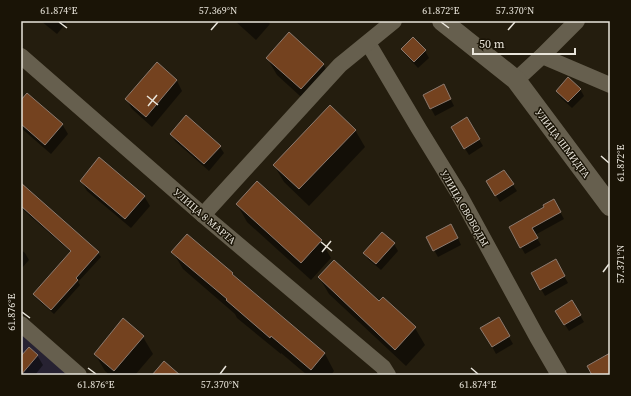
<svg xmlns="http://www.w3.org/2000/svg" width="631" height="396" viewBox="0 0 631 396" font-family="'Source Serif 4',serif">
  <rect width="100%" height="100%" fill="#241d0e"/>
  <path fill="#272232" d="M21 334 68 375H21Z"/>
  <g fill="#0007">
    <path d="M41 21H68L57 34Z"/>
    <path d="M235 21H268L270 24 256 40Z"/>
    <path d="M402 49 425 51 429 58 418 68 406 55Z"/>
    <path d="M267 58 323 64 333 82 311 106 277 75Z"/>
    <path d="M157 64 177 81 182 91 152 127 132 109 126 99Z"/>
    <path d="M580 89 584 96 572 108 561 98 557 91Z"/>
    <path d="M447 92 454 106 435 116 424 95Z"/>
    <path d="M21 101 62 124 68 134 51 154 21 128Z"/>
    <path d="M467 119 483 146 469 155 456 134Z"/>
    <path d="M355 130 365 147 309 206 284 182 274 165Z"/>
    <path d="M171 134 220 147 224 153 209 171 175 141Z"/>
    <path d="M610 148V157L607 151Z"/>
    <path d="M81 181 144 196 150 206 131 228 87 191Z"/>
    <path d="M21 184 98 253 101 257 78 282 80 285 54 314 36 298 34 294 71 252 21 208Z"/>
    <path d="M513 185 517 191 500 202 491 188Z"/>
    <path d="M554 201 564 219 535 235 541 245 525 254 510 227 546 208Z"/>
    <path d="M237 204 321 241 331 258 311 280 247 222Z"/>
    <path d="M455 232 461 245 438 257 427 237Z"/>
    <path d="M187 235 325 354 334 371 331 375H307L281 353V354L237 318 235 314 183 269 173 252Z"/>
    <path d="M394 244 398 251 381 270 368 259 365 253Z"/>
    <path d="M21 250 25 253 29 260 21 269Z"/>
    <path d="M555 260 568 283 545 296 532 273Z"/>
    <path d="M319 277 379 303 383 298 415 328 425 345 406 366 329 294Z"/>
    <path d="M572 302 584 322 569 331 556 311Z"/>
    <path d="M498 318 513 344 496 354 482 328Z"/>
    <path d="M123 320 143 337 153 354 135 375H110L105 371 95 354Z"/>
    <path d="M37 355 43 365 35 375H21V358Z"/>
  </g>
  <g fill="#74421f" stroke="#8c7a6f">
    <path d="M289 32 324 64 301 89 266 58Z"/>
    <path d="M413 37 426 50 414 62 401 49Z"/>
    <path d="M157 62 177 80 146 117 125 99Z"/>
    <path d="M568 77 581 89 568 102 556 91Z"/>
    <path d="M444 84 451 99 430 109 423 95Z"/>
    <path d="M27 93 63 124 45 145 21 124V100Z"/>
    <path d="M330 105 356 130 299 189 273 165Z"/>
    <path d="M186 115 221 146 204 164 170 134Z"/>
    <path d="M467 117 480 139 464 149 451 127Z"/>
    <path d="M99 157 145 196 125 219 80 181Z"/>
    <path d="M504 170 514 184 495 196 486 181Z"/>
    <path d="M257 181 322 240 301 263 236 204Z"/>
    <path d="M21 183 99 252 76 278 78 280 51 310 33 294 71 251 21 206Z"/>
    <path d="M554 199 561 212 532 228 538 238 520 248 509 227 544 207 543 205Z"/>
    <path d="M451 224 458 238 433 251 426 237Z"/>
    <path d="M382 232 395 243 376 264 363 253Z"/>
    <path d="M187 234 233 273 232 274 325 353 311 370 271 336 270 338 226 300 227 299 171 252Z"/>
    <path d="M556 259 565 276 540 290 531 273Z"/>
    <path d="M334 260 379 301 383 297 416 327 395 350 318 277Z"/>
    <path d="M572 300 581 315 564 325 555 311Z"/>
    <path d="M499 317 510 336 492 347 480 328Z"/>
    <path d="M123 318 144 336 114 371 94 354Z"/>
    <path d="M29 347 38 355 21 375V356Z"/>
    <path d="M610 353V375H592L587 366Z"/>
    <path d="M164 361 180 375H152Z"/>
  </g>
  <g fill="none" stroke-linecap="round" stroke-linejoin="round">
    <g stroke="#665f4e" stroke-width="16">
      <path d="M368 43 419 129 459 194 537 337 559 375"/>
      <path d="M21 56 203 215 383 367 388 375"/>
      <path d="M542 56 610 85"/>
      <path d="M516 80 542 56 577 21"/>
      <path d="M203 215 340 65 394 21"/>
      <path d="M21 324 79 375"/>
    </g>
    <path stroke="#665f4e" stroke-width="20" d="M442 21 516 80 610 206"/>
  </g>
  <path fill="none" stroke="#e9e5db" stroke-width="1.5" d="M59 22 67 28M441 22 449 28M211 30 218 22M508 30 515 22M147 96 158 105M148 106 157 95M601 156 609 163M321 242 332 251M322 252 331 241M603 272 609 264M22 312 30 318M88 368 96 374M471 368 478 374M220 374 226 366"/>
  <g text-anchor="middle" stroke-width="3" stroke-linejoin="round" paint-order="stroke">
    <g font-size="10" fill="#e9e5db" stroke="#1a1406">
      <text transform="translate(563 143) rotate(53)" y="4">УЛИЦА ШМИДТА</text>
      <text transform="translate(465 208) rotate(60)" y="4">УЛИЦА СВОБОДЫ</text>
      <text transform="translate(205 216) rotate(41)" y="4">УЛИЦА 8 МАРТА</text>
    </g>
  </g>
  <rect width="631" height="396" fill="none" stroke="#1a1406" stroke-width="44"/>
  <path d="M473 48v6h102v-6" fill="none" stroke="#e9e5db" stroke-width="2"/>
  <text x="479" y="48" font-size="12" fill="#e9e5db" stroke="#1a1406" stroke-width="3" paint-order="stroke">50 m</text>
  <rect x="22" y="22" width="587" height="352" fill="none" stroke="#e9e5db" stroke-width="1.5"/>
  <g font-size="10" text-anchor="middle" fill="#e9e5db">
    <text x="59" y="14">61.874°E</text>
    <text x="218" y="14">57.369°N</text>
    <text x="441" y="14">61.872°E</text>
    <text x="515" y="14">57.370°N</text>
    <text transform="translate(620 163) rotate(-90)" y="4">61.872°E</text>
    <text transform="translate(620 264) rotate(-90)" y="4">57.371°N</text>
    <text transform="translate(11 312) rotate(-90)" y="4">61.876°E</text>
    <text x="96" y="388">61.876°E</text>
    <text x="220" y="388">57.370°N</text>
    <text x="478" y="388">61.874°E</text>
  </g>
</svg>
